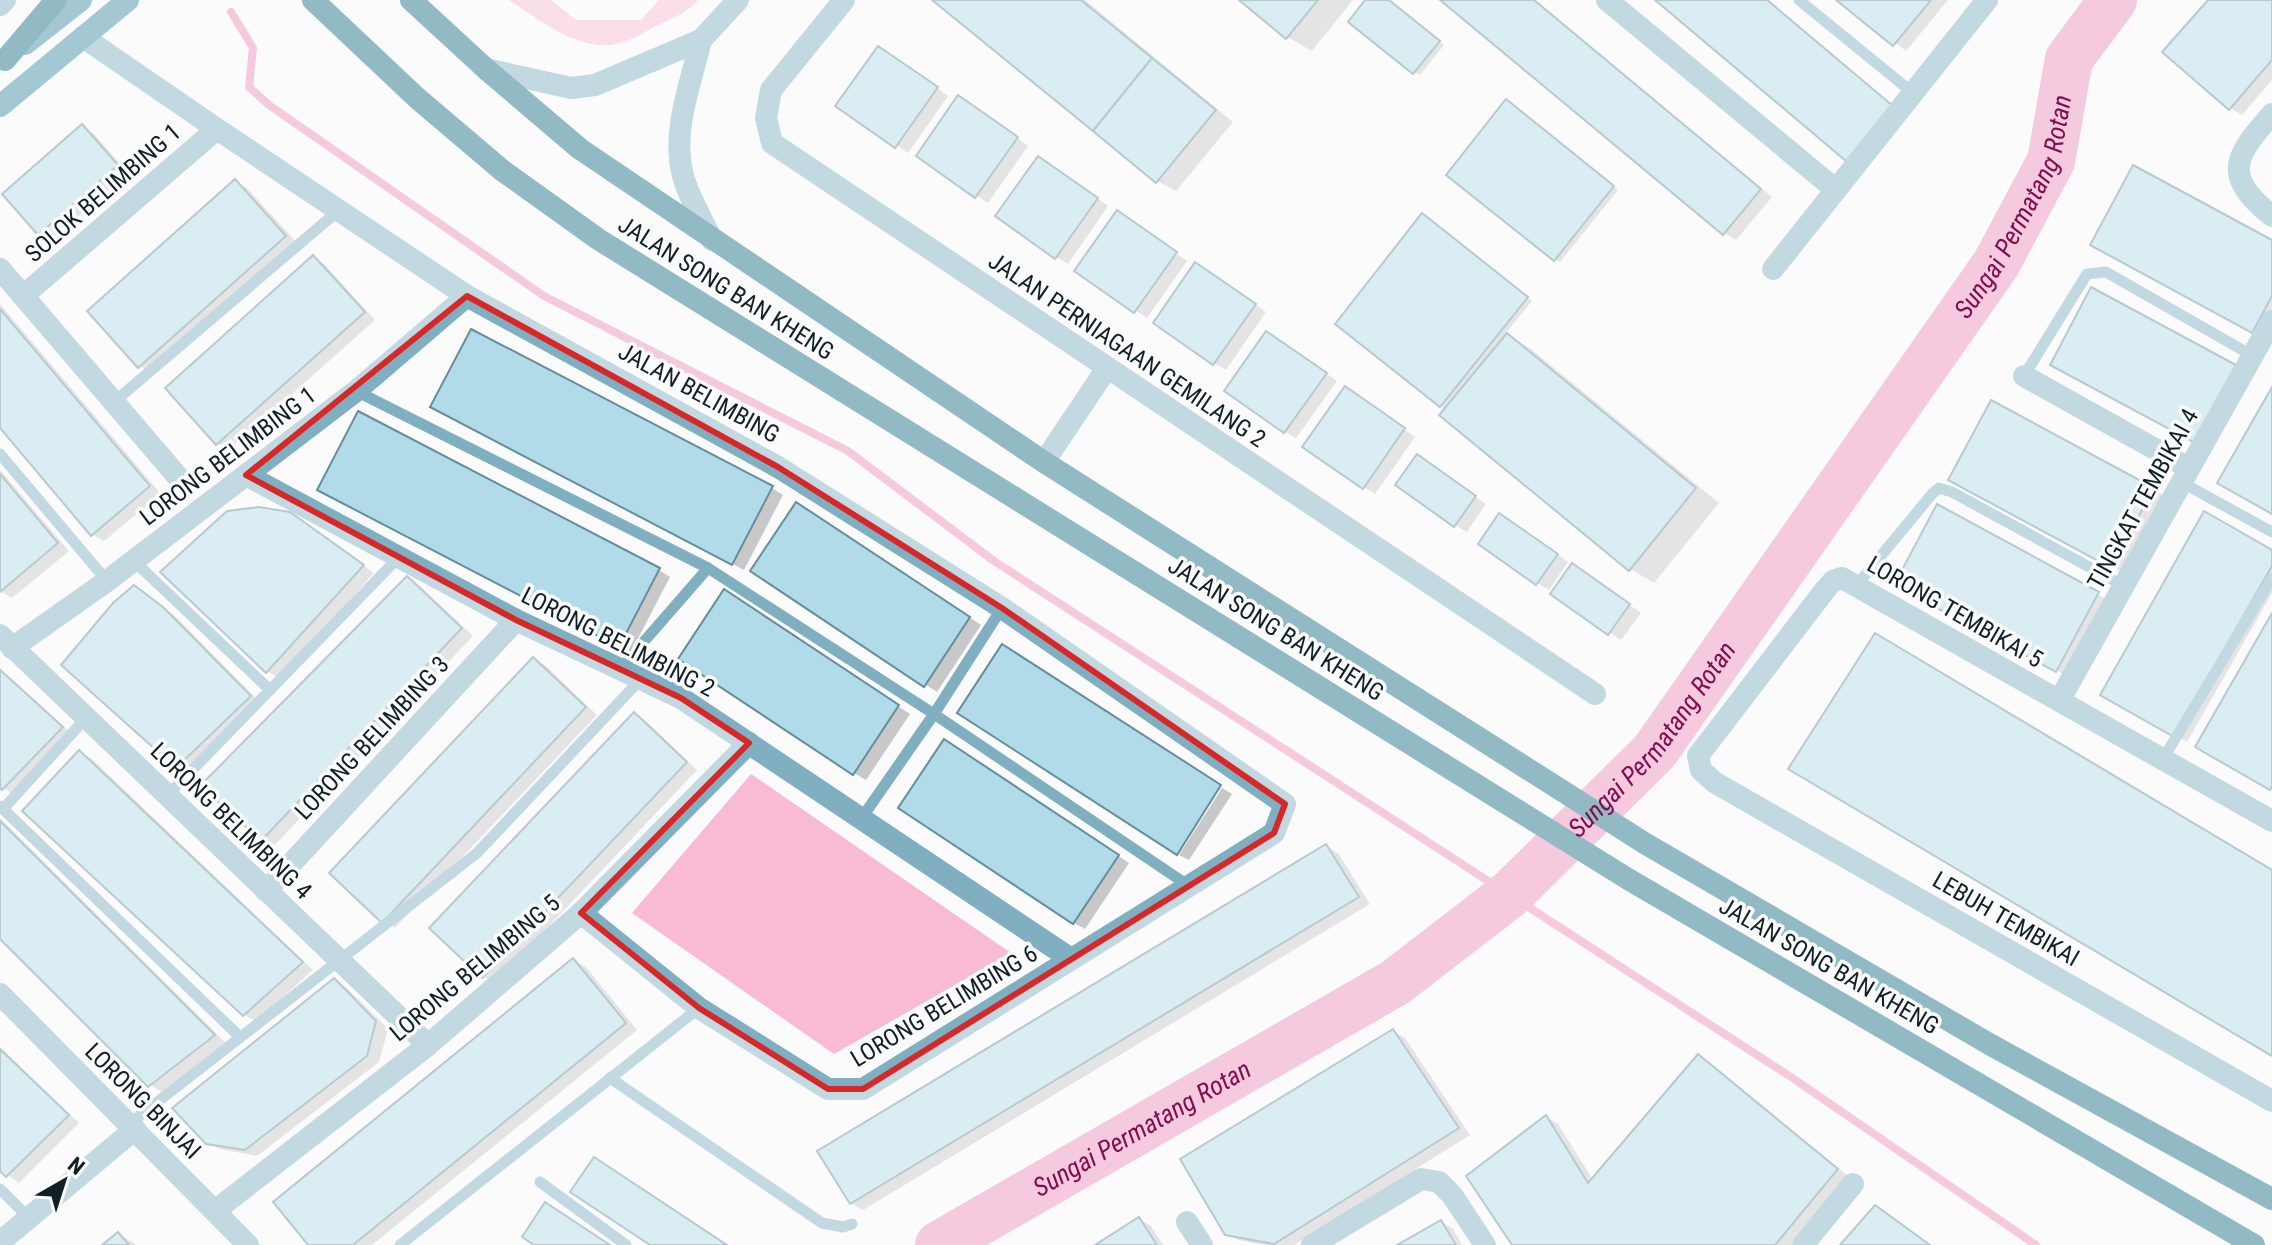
<svg xmlns="http://www.w3.org/2000/svg" width="2272" height="1245" viewBox="0 0 2272 1245" font-family="'Roboto Condensed',sans-serif">
  <rect width="100%" height="100%" fill="#fbfbfb"/>
  <g fill="#f8bad4">
    <path d="M509 0H551L576 20H641L659 0H698C688 12 670 19 656 26 643 33 630 41 616 44 579 52 538 19 509 0Z"/>
    <path d="M751 774 1011 953 834 1054 632 913Z"/>
  </g>
  <g fill="#0003">
    <path d="M935 0H1085L1233 122 1176 191 1157 181Z"/>
    <path d="M1242 0H1353L1312 51 1287 37Z"/>
    <path d="M1368 0H1388L1444 45 1420 75 1414 72Z"/>
    <path d="M1443 0H1534L1772 197 1736 240 1724 233Z"/>
    <path d="M1658 0H1769L1903 114Z"/>
    <path d="M1840 0H1948L1906 51Z"/>
    <path d="M2210 0H2272V80L2242 115 2230 108Z"/>
    <path d="M890 55 948 96 908 153 838 105Z"/>
    <path d="M970 105 1028 146 988 203 918 156Z"/>
    <path d="M1512 105 1618 190 1560 262 1555 259Z"/>
    <path d="M82 127 94 134 128 173 51 240 39 233Z"/>
    <path d="M1050 165 1108 206 1068 264 1056 257Z"/>
    <path d="M235 181 247 188 297 243 151 373 140 366Z"/>
    <path d="M1428 219 1532 301 1505 334 1531 349 1719 503 1654 583 1630 569 1441 406Z"/>
    <path d="M1129 220 1187 261 1147 318 1077 271Z"/>
    <path d="M2272 242V325L2265 338 2093 244Z"/>
    <path d="M313 258 325 265 375 320 229 450 218 443Z"/>
    <path d="M1208 271 1266 312 1226 370 1214 363Z"/>
    <path d="M0 304 161 494 104 541 93 535 0 425Z"/>
    <path d="M1279 340 1337 381 1296 438 1285 432Z"/>
    <path d="M1357 396 1415 437 1375 494 1364 487Z"/>
    <path d="M1992 402 2165 496 2123 573 1951 479Z"/>
    <path d="M444 413 772 488 783 495 744 570Z"/>
    <path d="M1429 464 1486 504 1467 532 1455 525Z"/>
    <path d="M0 470 69 551 12 598 0 591Z"/>
    <path d="M331 496 659 570 670 577 631 652Z"/>
    <path d="M1938 507 2110 601 2069 677 1896 584Z"/>
    <path d="M808 511 981 625 937 692 752 570Z"/>
    <path d="M303 521 374 573 279 678 267 671Z"/>
    <path d="M1512 522 1568 562 1549 590 1537 583Z"/>
    <path d="M2272 553V593L2187 742 2102 694Z"/>
    <path d="M1584 572 1641 613 1621 640 1552 594Z"/>
    <path d="M408 579 420 586 473 636 274 846 262 839Z"/>
    <path d="M134 587 175 616 261 703 189 773 177 766Z"/>
    <path d="M736 599 910 714 866 780 854 773Z"/>
    <path d="M534 659 546 666 597 715 395 928 383 921Z"/>
    <path d="M0 668 73 735 15 796 0 785Z"/>
    <path d="M634 715 646 721 697 770 495 983 483 977Z"/>
    <path d="M957 748 1129 863 1085 929 1074 923Z"/>
    <path d="M80 752 92 759 313 970 256 1021 244 1015Z"/>
    <path d="M1222 788 1232 794 1189 860 1179 855Z"/>
    <path d="M0 818 225 1042 162 1092 150 1085 0 936Z"/>
    <path d="M1326 846 1338 853 1370 904 863 1210 851 1203Z"/>
    <path d="M574 961 586 967 637 1030 372 1245H311Z"/>
    <path d="M334 980 346 987 388 1029 379 1062 257 1156 220 1149 207 1142Z"/>
    <path d="M1393 1031 1405 1038 1470 1135 1294 1245H1263L1239 1240 1226 1233Z"/>
    <path d="M0 1047 79 1123 19 1183 0 1169Z"/>
    <path d="M1698 1056 1710 1063 1849 1177 1792 1245H1514L1546 1117 1558 1124 1593 1180Z"/>
    <path d="M1139 1219 1151 1226 1163 1245H1099Z"/>
    <path d="M1441 1222 1453 1229 1462 1245H1401Z"/>
    <path d="M118 1234 137 1245H105Z"/>
  </g>
  <g fill="none" stroke-linecap="round" stroke-linejoin="round">
    <path stroke="#ee8fba" stroke-width="8" d="M231 12 253 48 249 87 269 105 544 296 848 451 994 561 1791 1077 2036 1245"/>
    <path stroke="#ee8fba" stroke-width="48" id="s1" d="M939 1245 1396 982 1510 894 1654 752 1996 264 2051 161 2069 59 2113 0"/>
  </g>
  <g fill="#b2dbe9" stroke="#668d9a" stroke-width="2">
    <path d="M932 0H1081L1152 58 1093 131Z"/>
    <path d="M1239 0H1318L1286 39Z"/>
    <path d="M1365 0H1389L1440 41 1413 74 1348 22Z"/>
    <path d="M1440 0H1534L1761 189 1723 235Z"/>
    <path d="M1655 0H1767L1893 106 1846 161Z"/>
    <path d="M1836 0H1931L1893 46Z"/>
    <path d="M2208 0H2272V60L2229 110 2162 52Z"/>
    <path d="M878 46 938 87 895 148 835 106Z"/>
    <path d="M1152 58 1216 110 1156 183 1093 131Z"/>
    <path d="M958 95 1018 137 975 198 916 156Z"/>
    <path d="M1506 99 1614 186 1554 261 1446 175Z"/>
    <path d="M82 124 118 165 38 235 2 194Z"/>
    <path d="M1038 156 1098 198 1055 259 995 216Z"/>
    <path d="M2133 165 2272 240V296L2252 333 2090 245Z"/>
    <path d="M235 179 286 236 138 368 87 311Z"/>
    <path d="M1117 210 1177 252 1134 313 1074 271Z"/>
    <path d="M1422 213 1528 297 1440 407 1335 324Z"/>
    <path d="M313 255 365 312 216 445 165 388Z"/>
    <path d="M1195 262 1256 304 1213 365 1153 323Z"/>
    <path d="M2091 287 2236 365 2195 443 2050 365Z"/>
    <path d="M0 309 150 486 91 536 0 428Z"/>
    <path d="M471 329 773 486 732 565 430 407Z"/>
    <path d="M1266 331 1327 373 1284 433 1224 391Z"/>
    <path d="M1507 333 1696 488 1629 571 1439 415Z"/>
    <path d="M1345 386 1405 428 1363 489 1302 447Z"/>
    <path d="M2272 387V514L2217 483Z"/>
    <path d="M1991 400 2154 488 2111 568 1948 480Z"/>
    <path d="M358 411 660 568 619 647 317 490Z"/>
    <path d="M1417 454 1476 496 1454 527 1395 485Z"/>
    <path d="M0 474 58 543 0 592Z"/>
    <path d="M796 502 970 617 924 687 750 571Z"/>
    <path d="M1937 504 2099 592 2056 672 1894 585Z"/>
    <path d="M259 507 290 512 364 565 266 673 160 572 227 511Z"/>
    <path d="M2204 511 2272 550V566L2174 737 2100 695Z"/>
    <path d="M1499 513 1558 554 1536 585 1478 544Z"/>
    <path d="M1572 563 1630 604 1608 635 1550 594Z"/>
    <path d="M407 576 462 628 261 841 200 786Z"/>
    <path d="M134 585 163 607 251 696 176 768 61 665 113 603Z"/>
    <path d="M724 589 899 705 853 775 678 659Z"/>
    <path d="M2272 613V786L2270 790 2195 747Z"/>
    <path d="M1875 633 2272 870V1056L1788 769Z"/>
    <path d="M1002 644 1221 785 1177 855 957 713Z"/>
    <path d="M533 657 586 707 382 923 329 873Z"/>
    <path d="M0 670 63 727 2 790 0 788Z"/>
    <path d="M634 712 687 762 482 978 429 928Z"/>
    <path d="M944 739 1119 855 1073 924 898 808Z"/>
    <path d="M79 750 303 962 243 1016 22 811Z"/>
    <path d="M0 821 215 1035 148 1087 0 939Z"/>
    <path d="M1326 844 1359 897 850 1204 817 1151Z"/>
    <path d="M573 958 626 1023 353 1245H308L273 1202Z"/>
    <path d="M334 978 376 1021 367 1056 245 1150 206 1144 172 1108Z"/>
    <path d="M1393 1029 1459 1128 1274 1244 1225 1235 1180 1159Z"/>
    <path d="M0 1049 69 1115 6 1177 0 1171Z"/>
    <path d="M1698 1054 1838 1169 1775 1245H1512L1466 1176 1546 1115 1588 1183Z"/>
    <path d="M594 1157 727 1245H650L570 1192Z"/>
    <path d="M545 1202 610 1245H534L522 1237Z"/>
    <path d="M1875 1205 1930 1245H1840Z"/>
    <path d="M1139 1217 1157 1245H1095Z"/>
    <path d="M1441 1220 1456 1245H1397Z"/>
    <path d="M118 1232 129 1245H102Z"/>
  </g>
  <g fill="none" stroke-linecap="round" stroke-linejoin="round">
    <g stroke="#7fafc0" stroke-width="11">
      <path d="M1799 0 1913 93"/>
      <path d="M2024 376 2087 274 2106 272 2253 356"/>
      <path d="M356 391 708 568 934 714 1189 886"/>
      <path d="M114 402 338 211"/>
      <path d="M0 454 107 581"/>
      <path d="M2181 482 2272 532"/>
      <path d="M134 561 270 690"/>
      <path d="M1856 586 1932 494 1939 488 1952 492 2124 586"/>
      <path d="M620 669 708 568"/>
      <path d="M2163 759 2272 578"/>
      <path d="M167 796 399 557"/>
      <path d="M0 806 240 1037"/>
      <path d="M3 809 86 718"/>
      <path d="M861 819 934 714 1002 608"/>
      <path d="M610 1078 822 1223 843 1227 852 1224"/>
      <path d="M129 1124 477 853 641 679"/>
      <path d="M540 1182 626 1245"/>
      <path d="M0 1189 29 1218"/>
      <path d="M400 1245 699 1008"/>
    </g>
    <g stroke="#7fafc0" stroke-width="22">
      <path d="M844 0 771 90 766 118 772 143 1595 694"/>
      <path d="M1607 0 1836 190"/>
      <path d="M0 5 5 0"/>
      <path d="M83 37 217 129 467 296 778 467 1002 608 1285 804 1274 833 863 1089H828L699 1008 581 913"/>
      <path d="M2272 114C2235 156 2221 175 2272 216"/>
      <path d="M0 269 178 477"/>
      <path d="M1773 269 1987 0"/>
      <path d="M23 296 217 129"/>
      <path d="M2024 376 2189 468"/>
      <path d="M1044 462 1107 368"/>
      <path d="M246 475 516 620 681 698 1071 959"/>
      <path d="M0 635 428 1045"/>
      <path d="M12 648 107 581 356 391 467 296"/>
      <path d="M2059 701 2272 321"/>
      <path d="M2272 821 1842 578 1833 581 1825 590 1698 756 1701 770 1714 782 2272 1101"/>
      <path d="M266 891 516 620"/>
      <path d="M0 994 248 1245"/>
      <path d="M216 1210 428 1045 581 913 749 743"/>
      <path d="M1187 1222 1202 1245"/>
      <path d="M0 1242 135 1129"/>
      <path d="M1312 1245 1421 1179 1439 1182 1452 1195 1485 1245"/>
      <path d="M1803 1245 1853 1184"/>
    </g>
    <g stroke="#7fafc0" stroke-width="22">
      <path d="M701 40C691 83 671 132 683 176 689 198 702 219 712 240"/>
      <path d="M486 69 571 88 595 85 701 40 738 0"/>
    </g>
    <g stroke="#398aa2" stroke-width="22">
      <path d="M25 44 81 0"/>
      <path d="M0 106 128 0"/>
    </g>
    <g stroke="#116c83" stroke-width="22">
      <path d="M313 0 417 98 503 171 598 239 1628 879 2254 1245"/>
      <path d="M411 0 486 69 580 149 1044 462 1646 844 1991 1045 2272 1199"/>
      <path d="M5 60 56 0"/>
    </g>
  </g>
  <path d="M0 0H2272V1245H0ZM467 296 778 467 1002 608 1285 804 1274 833 863 1089H828L699 1008 581 913 749 743 681 698 516 620 246 475Z" fill="#fbfbfb" fill-opacity=".55" fill-rule="evenodd"/>
  <path fill="none" stroke="#d62828" stroke-width="6" stroke-linejoin="round" d="M467 296 778 467 1002 608 1285 804 1274 833 863 1089H828L699 1008 581 913 749 743 681 698 516 620 246 475Z"/>
  <g text-anchor="middle" stroke-width="7" stroke-linejoin="round" paint-order="stroke">
    <g font-size="24" fill="#112026" stroke="#fbfbfb">
      <text transform="translate(103 193) rotate(-41)" y="8">SOLOK BELIMBING 1</text>
      <text transform="translate(726 288) rotate(32)" y="8">JALAN SONG BAN KHENG</text>
      <text transform="translate(1127 350) rotate(34)" y="8">JALAN PERNIAGAAN GEMILANG 2</text>
      <text transform="translate(699 393) rotate(29)" y="8">JALAN BELIMBING</text>
      <text transform="translate(228 456) rotate(-37)" y="8">LORONG BELIMBING 1</text>
      <text transform="translate(2143 499) rotate(-61)" y="8">TINGKAT TEMBIKAI 4</text>
      <text transform="translate(1955 612) rotate(30)" y="8">LORONG TEMBIKAI 5</text>
      <text transform="translate(1276 629) rotate(32)" y="8">JALAN SONG BAN KHENG</text>
      <text transform="translate(618 642) rotate(27)" y="8">LORONG BELIMBING 2</text>
      <text transform="translate(372 738) rotate(-47)" y="8">LORONG BELIMBING 3</text>
      <text transform="translate(231 821) rotate(44)" y="8">LORONG BELIMBING 4</text>
      <text transform="translate(2006 919) rotate(30)" y="8">LEBUH TEMBIKAI</text>
      <text transform="translate(1829 966) rotate(30)" y="8">JALAN SONG BAN KHENG</text>
      <text transform="translate(475 968) rotate(-40)" y="8">LORONG BELIMBING 5</text>
      <text transform="translate(944 1006) rotate(-31)" y="8">LORONG BELIMBING 6</text>
      <text transform="translate(143 1101) rotate(45)" y="8">LORONG BINJAI</text>
    </g>
    <g font-size="26" font-style="italic" fill="#800e51" stroke="#fbfbfb">
      <text dy="9" stroke="none"><textPath href="#s1" startOffset="1530">Sungai Permatang Rotan</textPath></text>
      <text dy="9" stroke="none"><textPath href="#s1" startOffset="882">Sungai Permatang Rotan</textPath></text>
      <text dy="9" stroke="none"><textPath href="#s1" startOffset="234">Sungai Permatang Rotan</textPath></text>
    </g>
  </g>
  <g transform="translate(64 1181) rotate(39)" stroke="#fbfbfb" stroke-width="6" paint-order="stroke">
  <path d="M0-6L14 30L0 20L-14 30Z" fill="#112026"/>
  <text y="-12" font-size="22" font-weight="bold" text-anchor="middle" fill="#112026">N</text>
  </g>
</svg>
